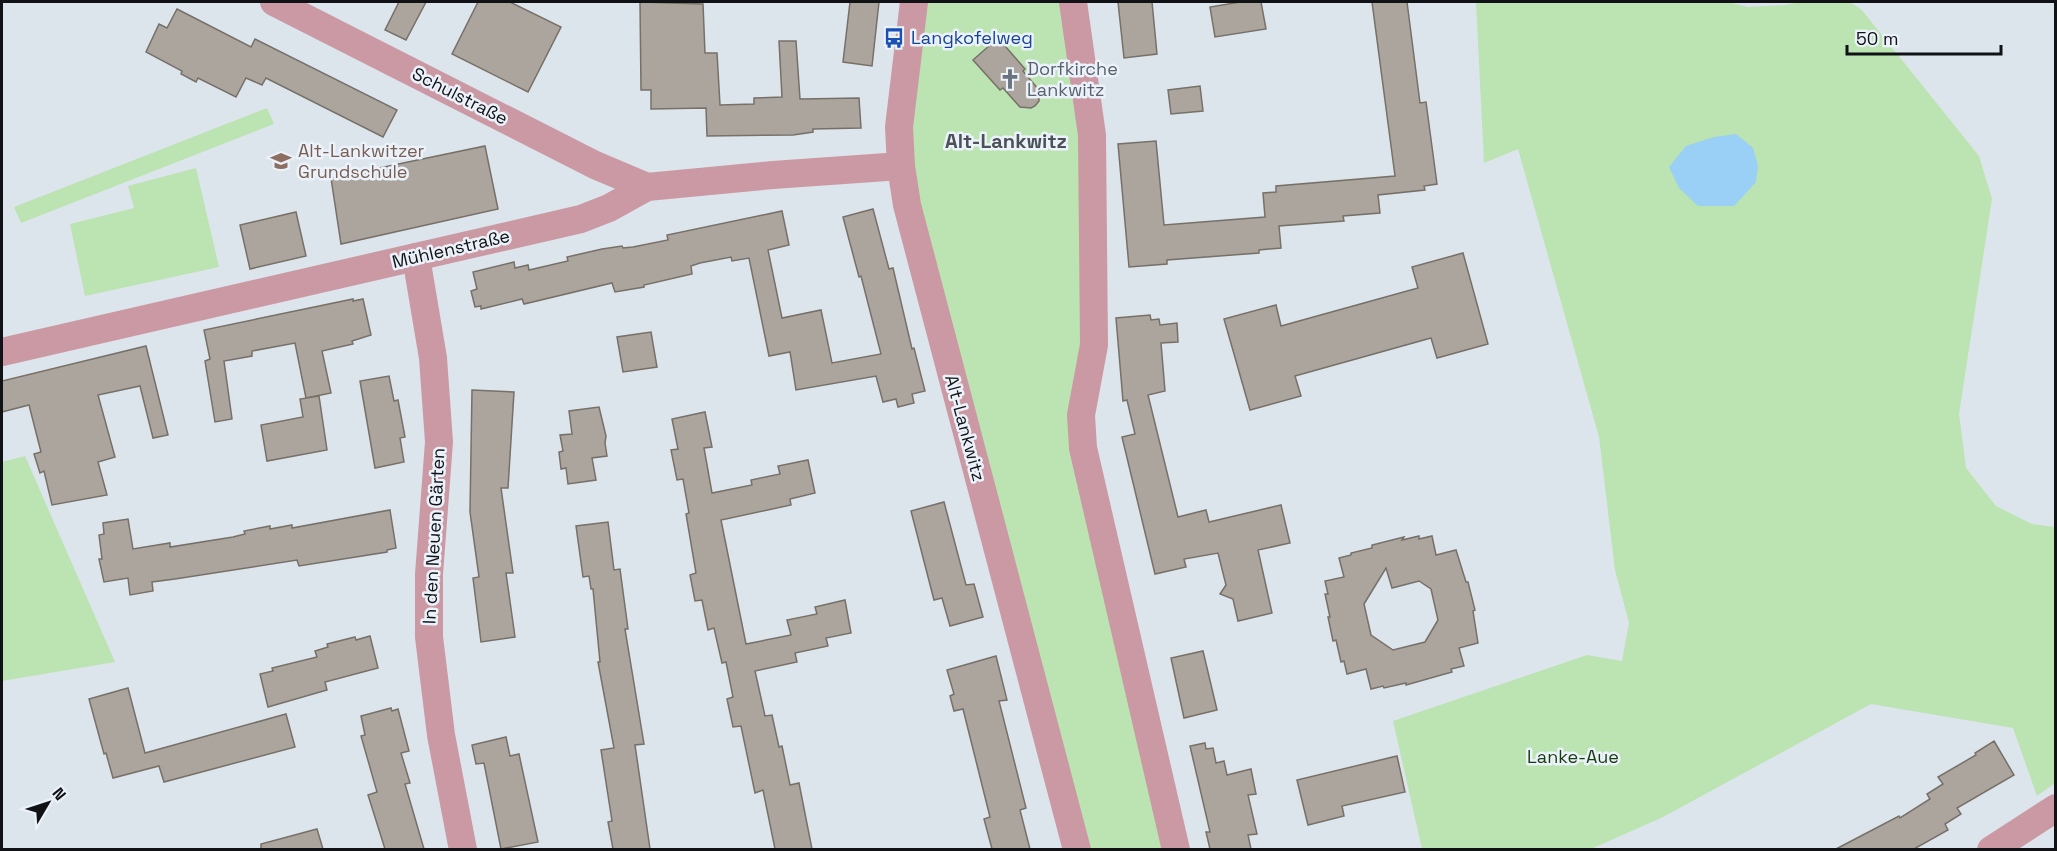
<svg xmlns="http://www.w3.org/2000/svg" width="2057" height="851" viewBox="0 0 2057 851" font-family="'Space Grotesk',sans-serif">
  <rect width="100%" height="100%" fill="#dde5ec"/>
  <g fill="#bce3b2">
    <path d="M925 2H1065L1082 117 1085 348 1073 409 1168 849H1088L917 203 910 139Z"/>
    <path d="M1476 2H1728L1748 7 1785 5 1801 2H1849L1861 9 1979 156 1992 199 1959 414 1966 468 1996 506 2032 524 2055 527V783L2037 796 2013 728 1871 704 1663 817 1591 849H1422L1393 721 1587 655 1622 661 1629 623 1615 570 1599 437 1518 149 1484 163Z"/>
    <path d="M267 108 274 124 21 223 14 207Z"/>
    <path d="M196 168 219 267 85 296 70 224 134 208 128 186Z"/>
    <path d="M25 456 115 662 2 681V462Z"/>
  </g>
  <path fill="#9acff6" d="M1736 134 1753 148 1758 165 1756 182 1734 206H1698L1679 188 1669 167 1686 146 1714 137Z"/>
  <g fill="#aca59e" stroke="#767069" stroke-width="1.5" fill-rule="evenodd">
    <path d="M399 2H426L406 40 385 30Z"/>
    <path d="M478 2H510L561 27 528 92 452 54Z"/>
    <path d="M640 2 703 4 705 53H717L720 105 754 104V98L782 97 779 41H796L800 99 859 98 861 128 813 129V132L793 135 707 136 706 108 651 109V90H641Z"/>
    <path d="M850 2H879L872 66 843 62Z"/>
    <path d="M1118 2H1152L1157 54 1124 58Z"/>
    <path d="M1240 2H1261L1266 29 1215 37 1210 7Z"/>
    <path d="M1372 2H1407L1420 103 1426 102 1437 184 1424 186 1425 190 1378 195 1380 213 1343 216 1344 221 1279 226 1281 248 1259 250V253L1167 260V264L1129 267 1118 144 1156 141 1164 225 1265 217 1263 193 1276 192V186L1395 176Z"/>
    <path d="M177 9 251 47 255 39 397 110 383 137 266 78 262 85 246 78 236 97 198 78 196 82 181 74 182 71 146 52 159 24 167 28Z"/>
    <path d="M998 38 1025 69 1023 71 1039 90V101L1035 106 1031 108 1020 107 1003 88 1000 90 973 60Z"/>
    <path d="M1200 86 1203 111 1171 114 1168 90Z"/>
    <path d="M485 146 498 209 341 244 331 178Z"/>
    <path d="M873 209 889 269 893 268 912 349 914 348 925 391 912 394 914 403 898 407 896 399 883 402 876 376 796 390 790 352 769 356 749 258 732 261 731 257 700 263 691 266 692 274 644 285V287L615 292 612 283 524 304 522 299 481 309V306L475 307 471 291 477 289 473 272 514 262 515 268 528 265 529 270 568 261 567 257 602 249 622 246 623 248 633 247 668 240 667 235 782 211 789 245 768 250 782 318 821 310 832 363 881 354 861 276 859 277 843 217Z"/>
    <path d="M296 212 306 256 250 269 240 225Z"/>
    <path d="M1463 253 1488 344 1437 358 1431 338 1295 376 1301 396 1250 410 1224 319 1276 305 1281 326 1418 288 1412 267Z"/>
    <path d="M353 299V301L363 299 371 335 352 341 353 344 322 351 331 393 306 398 295 343 252 351V356L224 361 232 419 215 422 205 361 210 359 204 330Z"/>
    <path d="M1150 315 1151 320 1159 319 1160 325 1177 323 1178 342 1161 343 1165 391 1148 395 1178 517 1206 510 1209 522 1281 505 1290 543 1258 550 1272 613 1238 621 1233 599 1220 594 1226 585 1218 553 1184 559 1186 567 1155 574 1122 437 1135 434 1127 400 1123 401 1116 318Z"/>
    <path d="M651 332 657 367 623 372 617 337Z"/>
    <path d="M146 346 168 435 153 438 140 386 98 395 115 457 98 462 107 495 52 505 44 471 40 473 34 454 41 452 29 405 2 412V381Z"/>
    <path d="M389 376 394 401 398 400 405 437 400 438 404 462 375 468 360 381Z"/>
    <path d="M472 390 514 392 508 488H501L513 573H506L515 637 481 642 473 578 479 577 470 512Z"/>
    <path d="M319 396 327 450 267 461 261 425 303 417 300 399Z"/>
    <path d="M599 407 606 436 605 443 607 456 592 458 596 480 568 484 566 468 561 469 559 452 563 451 560 435 572 434 569 411Z"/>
    <path d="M705 412 712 447 704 448 712 493 752 485 751 480 780 474 778 466 808 460 815 493 790 499 791 505 721 520 746 644 791 635 787 620 817 614 815 607 845 600 851 633 826 638 828 646 795 653 797 662 755 671 765 716 772 715 779 747 782 746 790 785 799 783 812 849H775L763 790 755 793 741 726 733 727 727 699 733 697 726 662 722 663 714 628 708 630 702 600 695 601 690 575 696 573 686 514 689 513 683 479 677 480 671 450 678 449 672 419Z"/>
    <path d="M944 502 966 585 974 584 983 617 950 626 942 598 934 600 911 511Z"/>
    <path d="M390 510 396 548 387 550V552L299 566 297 560 175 579 152 582 153 591 130 595 128 578 104 582 99 559H102L99 535 104 534 103 523 128 519 133 549 170 543V547L233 537 245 534 244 531 270 526V529L292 525V528Z"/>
    <path d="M608 522 614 570 620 569 628 629H625L644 744 635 745 650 849H613L608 822 612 821 601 750 614 748 598 662H600L593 589H591L589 576 583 577 576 526Z"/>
    <path d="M1419 536V539L1432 536 1436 555 1456 550 1466 582H1468L1475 610 1473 611 1478 643 1459 648 1464 666 1451 669 1452 672 1406 685V683L1384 688 1383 686 1371 689 1366 669 1347 674 1344 661 1341 662 1336 640 1333 641 1328 617H1330L1325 594H1328L1325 581 1344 577 1339 558 1351 555V553L1372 548V545L1404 537 1402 540ZM1386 568 1392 588 1419 581 1431 589 1438 620 1425 642 1393 650 1371 635 1364 604Z"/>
    <path d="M370 636 378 668 325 682 327 690 268 707 260 674 273 671 272 668 317 657 315 651 328 647 327 644 355 637 356 640Z"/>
    <path d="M1203 651 1217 710 1184 718 1171 658Z"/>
    <path d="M996 656 1007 700 999 701 1026 808 1020 810 1030 849H992L984 819 990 817 963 709 954 711 950 696 954 694 947 670Z"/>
    <path d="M128 688 145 753 286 714 295 747 164 782 159 766 113 778 106 753 104 754 89 699Z"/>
    <path d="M391 708 392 711 398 709 409 751 401 753 410 783 405 784 424 849H385L368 795 377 792 361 736 365 735 361 716Z"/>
    <path d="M506 737 510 756 519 754 538 842 501 849 484 763 476 764 472 745Z"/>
    <path d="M1994 741 2014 775 1957 808 1961 814 1945 824 1948 830 1914 849H1836L1899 816 1900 818 1930 799 1927 794 1943 784 1938 777 1976 755 1975 753Z"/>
    <path d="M1205 743 1206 749 1213 748 1216 763 1224 761 1227 775 1251 769 1256 794 1248 795 1257 834 1248 835 1251 849H1210L1206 832H1210L1190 746Z"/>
    <path d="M1397 756 1405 792 1342 806 1344 816 1308 825 1297 780Z"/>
    <path d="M317 829 323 849H261V844Z"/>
  </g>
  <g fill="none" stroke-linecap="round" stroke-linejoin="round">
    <g stroke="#cb99a4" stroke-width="28">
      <path d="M274 2 595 165 647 187"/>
      <path d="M914 2 899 127 901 166 907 205 1077 850"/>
      <path d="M1073 2 1092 135 1094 345 1081 415 1083 448 1176 850"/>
      <path d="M416 257 433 358 439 442 429 574V637L441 735 463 850"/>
      <path d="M2 352 581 219 609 208 647 187 773 175 901 166"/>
      <path d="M1991 850 2056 808"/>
    </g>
  </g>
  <defs>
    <g id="bus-bare" transform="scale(1.62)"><path d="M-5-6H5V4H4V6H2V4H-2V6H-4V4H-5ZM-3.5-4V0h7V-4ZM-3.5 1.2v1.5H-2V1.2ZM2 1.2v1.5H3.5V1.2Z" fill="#1a4fb4" stroke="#ebf2fa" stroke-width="2.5" paint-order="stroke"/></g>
    <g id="church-bare" transform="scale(1.62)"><path d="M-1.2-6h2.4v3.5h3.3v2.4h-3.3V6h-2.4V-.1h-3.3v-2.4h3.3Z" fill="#6b7280" stroke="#ebf2fa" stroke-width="2.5" paint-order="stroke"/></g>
    <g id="school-bare" transform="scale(1.62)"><path d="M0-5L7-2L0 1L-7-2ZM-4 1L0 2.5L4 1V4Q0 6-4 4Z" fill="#8d6e63" stroke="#ebf2fa" stroke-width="2.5" paint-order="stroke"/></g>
  </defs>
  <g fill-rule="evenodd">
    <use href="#bus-bare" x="894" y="38"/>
    <use href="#church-bare" x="1010" y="79"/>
    <use href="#school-bare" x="281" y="161"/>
  </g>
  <g text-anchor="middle" stroke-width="5" stroke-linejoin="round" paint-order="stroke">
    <g font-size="18" fill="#164399" stroke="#ebf2fa" text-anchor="start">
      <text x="911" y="44">Langkofelweg</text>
    </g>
    <g font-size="18" fill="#5b616d" stroke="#ebf2fa" text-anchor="start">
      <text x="1027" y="75">Dorfkirche<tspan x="1027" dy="21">Lankwitz</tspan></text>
    </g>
    <g font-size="18" fill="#101215" stroke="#ebf2fa">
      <text transform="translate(460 96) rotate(27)" y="6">Schulstraße</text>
      <text transform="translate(451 249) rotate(-13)" y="6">Mühlenstraße</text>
      <text transform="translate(965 428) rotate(75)" y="6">Alt-Lankwitz</text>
      <text transform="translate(434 536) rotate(-87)" y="6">In den Neuen Gärten</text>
    </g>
    <g font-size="18" fill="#785e54" stroke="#ebf2fa" text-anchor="start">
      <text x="298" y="157">Alt-Lankwitzer<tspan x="298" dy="21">Grundschule</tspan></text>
    </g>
    <g font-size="18" fill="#173d0c" stroke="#ebf2fa">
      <text x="1573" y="763">Lanke-Aue</text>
    </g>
    <g font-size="20" font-weight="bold" fill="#4b5157" stroke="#ebf2fa">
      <text x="1006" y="148">Alt-Lankwitz</text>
    </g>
  </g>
  <rect width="2057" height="851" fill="none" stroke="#101215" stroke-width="6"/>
  <g transform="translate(48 803) rotate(51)" stroke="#ebf2fa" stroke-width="4.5" paint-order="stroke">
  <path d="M0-4.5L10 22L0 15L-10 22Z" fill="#101215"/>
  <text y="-9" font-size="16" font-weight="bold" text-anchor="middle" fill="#101215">N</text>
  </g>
  <path d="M1847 45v9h154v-9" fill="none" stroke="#101215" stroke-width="3"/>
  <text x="1856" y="45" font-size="18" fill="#101215" stroke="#ebf2fa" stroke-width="4.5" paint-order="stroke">50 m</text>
</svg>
